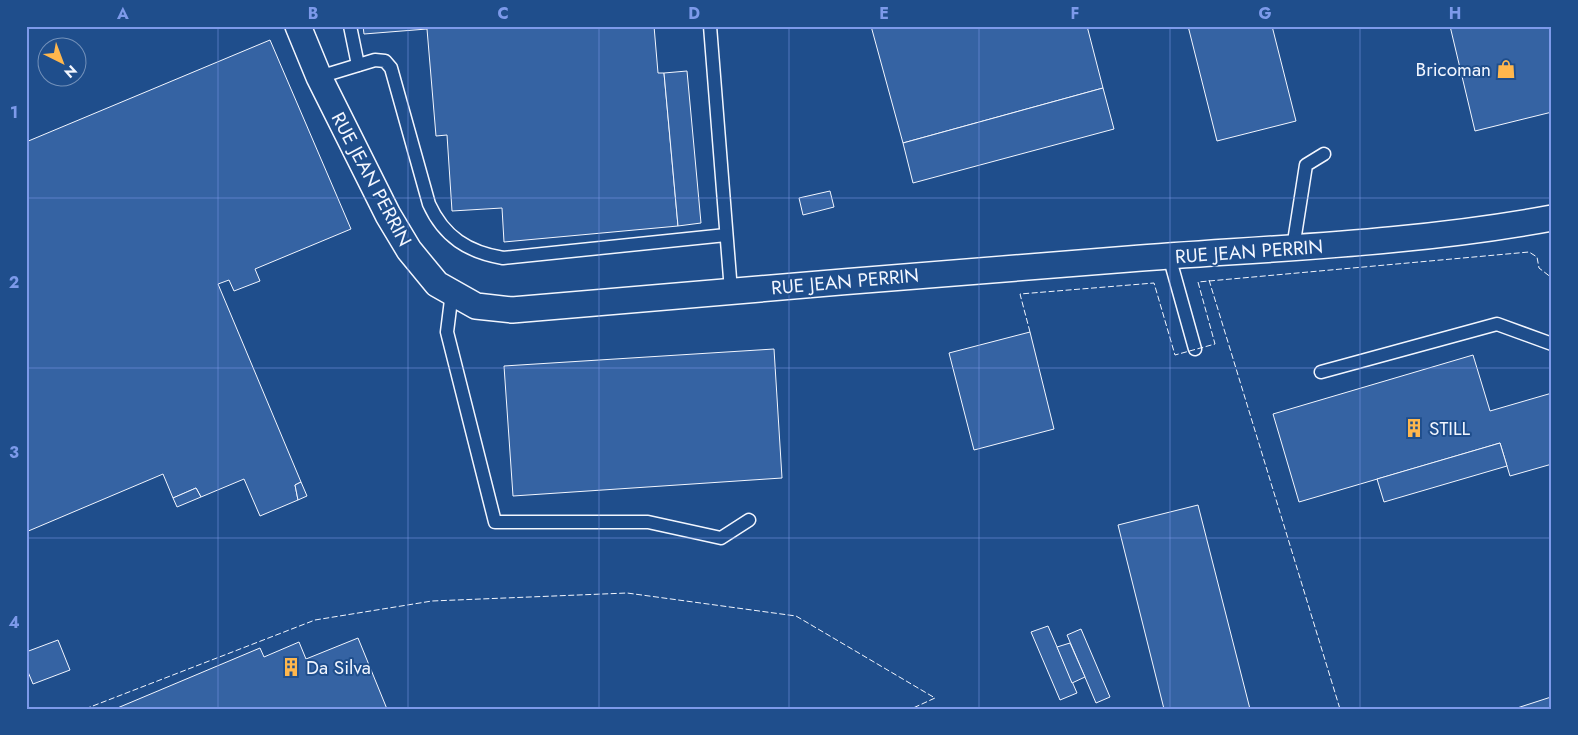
<svg xmlns="http://www.w3.org/2000/svg" width="1578" height="735" viewBox="0 0 1578 735" font-family="Jost,sans-serif">
  <rect width="100%" height="100%" fill="#1f4e8c"/>
  <g fill="#3563a3" stroke="#f2f6ff">
    <path d="M363 26H654L658 73H664L678 226 504 242 502 208 452 211 447 135 436 136 427 29 364 34Z"/>
    <path d="M871 26H1087L1103 88 903 143Z"/>
    <path d="M1188 26H1272L1296 121 1217 141Z"/>
    <path d="M1450 26H1552V112L1475 131Z"/>
    <path d="M270 40 351 229 255 269 260 281 234 291 229 280 218 284 301 482 295 485 298 500 260 516 244 479 201 497 196 488 173 498 163 474 26 532V142Z"/>
    <path d="M687 71 701 223 678 226 664 73Z"/>
    <path d="M1103 88 1114 129 913 183 903 143Z"/>
    <path d="M830 191 834 207 803 215 799 198Z"/>
    <path d="M1030 332 1054 429 974 450 949 353Z"/>
    <path d="M774 349 782 478 513 496 504 366Z"/>
    <path d="M1473 355 1490 411 1552 393V464L1510 476 1500 443 1299 502 1273 414Z"/>
    <path d="M1500 443 1507 466 1384 502 1377 479Z"/>
    <path d="M301 482 307 496 298 500 295 485Z"/>
    <path d="M196 488 201 497 177 507 173 498Z"/>
    <path d="M1198 505 1250 709H1164L1118 525Z"/>
    <path d="M1048 626 1077 693 1060 700 1031 632Z"/>
    <path d="M1081 629 1110 697 1096 703 1067 635Z"/>
    <path d="M358 638 387 709H115L260 648 264 657 299 642 306 659Z"/>
    <path d="M58 640 70 670 33 684 26 667V652Z"/>
    <path d="M1070 643 1085 677 1072 683 1057 647Z"/>
    <path d="M1551 697 1552 709H1514Z"/>
  </g>
  <g fill="none" stroke-linecap="round" stroke-linejoin="round">
    <g stroke="#f2f6ff" stroke-width="15">
      <g id="service">
        <path d="M350 26 358 65"/>
        <path d="M710 26 731 291"/>
        <path d="M319 77 375 60 385 61 391 68 429 204C444 237 468 252 503 258L726 235"/>
        <path d="M1293 248 1306 165 1324 154"/>
        <path d="M1169 256 1195 349"/>
        <path d="M452 292 447 332 495 522H648L721 538 749 520"/>
        <path d="M1321 372 1497 324 1552 344"/>
      </g>
    </g>
    <g stroke="#f2f6ff" stroke-width="28">
      <path id="minor" d="M298 26 319 77 388 215 409 250 437 284 476 306 512 310C718 292 923 275 1129 259 1270 248 1412 244 1552 218"/>
    </g>
    <use href="#service" stroke="#1f4e8c" stroke-width="12"/>
    <use href="#minor" stroke="#1f4e8c" stroke-width="25"/>
    <g stroke="#f2f6ff" stroke-width="1" stroke-dasharray="6 2.5" stroke-linecap="butt">
      <path d="M1209 280 1340 709"/>
      <path d="M1030 332 1020 294 1154 283 1175 355 1215 344 1198 282 1529 252 1537 257 1539 268 1552 278"/>
      <path d="M85 709 315 620 432 601 627 593 796 616 935 698 911 709"/>
    </g>
  </g>
  <path fill="none" stroke="#7d9aea" stroke-width="1" stroke-opacity="0.55" d="M218 26V709M408 26V709M599 26V709M789 26V709M979 26V709M1170 26V709M1360 26V709M26 198H1552M26 368H1552M26 538H1552"/>
  <defs>
    <g id="shop-bare" transform="scale(1.5)"><path d="M-5-2.5h2.3a2.7 3.5 0 0 1 5.4 0H5L5.5 6h-11ZM-1.5-2.5h3a1.5 2.3 0 0 0-3 0Z" fill="#ffb74d" stroke="#1f4e8c" stroke-width="2.5" paint-order="stroke"/></g>
    <g id="building-bare" transform="scale(1.5)"><path d="M-4-6H4V6H1V3H-1V6H-4ZM-2.5-4.3h1.7v1.8h-1.7ZM.8-4.3h1.7v1.8H.8ZM-2.5-1h1.7V.8h-1.7ZM.8-1h1.7V.8H.8Z" fill="#ffb74d" stroke="#1f4e8c" stroke-width="2.5" paint-order="stroke"/></g>
  </defs>
  <g fill-rule="evenodd">
    <use href="#shop-bare" x="1506" y="69"/>
    <use href="#building-bare" x="1414" y="428"/>
    <use href="#building-bare" x="291" y="667"/>
  </g>
  <g text-anchor="middle" stroke-width="4" stroke-linejoin="round" paint-order="stroke">
    <g font-size="19" fill="#f2f6ff" stroke="#1f4e8c" text-anchor="start">
      <text x="1491" y="76" text-anchor="end">Bricoman</text>
      <text x="1429" y="435">STILL</text>
      <text x="306" y="674">Da Silva</text>
    </g>
    <g font-size="19" fill="#f2f6ff" stroke="#1f4e8c">
      <text transform="translate(372 179) rotate(62)" y="7">RUE JEAN PERRIN</text>
      <text transform="translate(1249 251) rotate(-4)" y="7">RUE JEAN PERRIN</text>
      <text transform="translate(845 281) rotate(-5)" y="7">RUE JEAN PERRIN</text>
    </g>
  </g>
  <rect width="1578" height="735" fill="none" stroke="#1f4e8c" stroke-width="55"/>
  <g transform="translate(62 62) rotate(138)"><circle r="24" fill="#1f4e8c" stroke="#7391ba"/>
  <path d="M0-4L9 19L0 12L-9 19Z" fill="#ffb74d"/>
  <text y="-8" font-size="14" font-weight="bold" text-anchor="middle" fill="#f2f6ff">N</text>
  </g>
  <rect x="28" y="28" width="1522" height="680" fill="none" stroke="#7d9aea" stroke-width="2"/>
  <g font-size="16" text-anchor="middle" font-weight="bold" fill="#7d9aea">
    <text x="123" y="19">A</text>
    <text x="313" y="19">B</text>
    <text x="503" y="19">C</text>
    <text x="694" y="19">D</text>
    <text x="884" y="19">E</text>
    <text x="1075" y="19">F</text>
    <text x="1265" y="19">G</text>
    <text x="1455" y="19">H</text>
    <text x="14" y="118">1</text>
    <text x="14" y="288">2</text>
    <text x="14" y="458">3</text>
    <text x="14" y="628">4</text>
  </g>
</svg>
